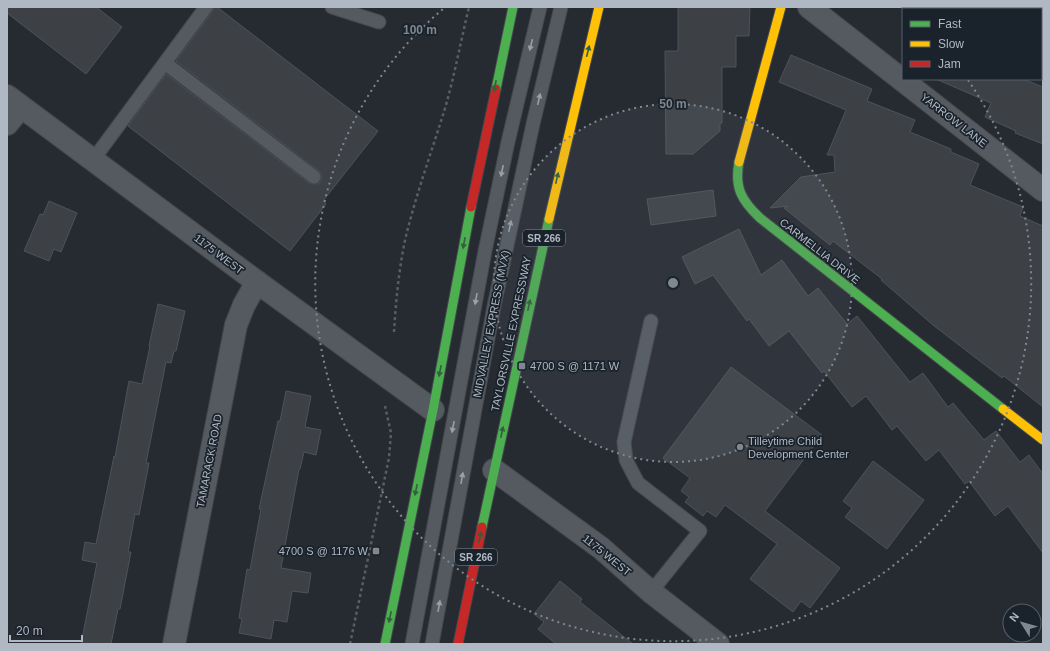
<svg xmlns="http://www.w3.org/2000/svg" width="1050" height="651" viewBox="0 0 1050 651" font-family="Arial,sans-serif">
  <rect width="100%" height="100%" fill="#262b31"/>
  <g fill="#3d4146" stroke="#4e5259">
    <path d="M7 7H96L122 27 86 74 7 13Z"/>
    <path d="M214 7H217L378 131 323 201 326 204 290 251 128 126 166 74 309 183 317 184 321 182V174L319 171 176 61 212 12Z"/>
    <path d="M678 7H750L749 36H736V67H722V123H720V131L693 154H666L665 51H678Z"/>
    <path d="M791 55 872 89 867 101 915 120 910 132 951 149V152L979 164 970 185 1023 207 1020 216 1043 226V407L1004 376 1002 378 933 325 881 280 882 279 833 241 830 245 784 208 788 206 770 208 801 177 835 172 834 155H827L846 110 779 82Z"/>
    <path d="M936 79H1023L1043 87V144L1015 133 1016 131 985 117 991 103Z"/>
    <path d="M713 190 716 216 651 225 647 199Z"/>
    <path d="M49 201 77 213 61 252 54 249 49 261 24 251 40 214 43 215Z"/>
    <path d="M739 229 761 275 782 260 808 296 818 288 847 324 857 316 910 382 923 373 948 407 953 403 984 440 996 431 1020 462 1029 455 1043 474V553L1008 506 995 516 969 481 965 484 939 450 926 461 897 426 892 430 866 396 852 407 824 371 822 373 789 331 769 346 749 319 747 321 713 275 695 284 682 257Z"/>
    <path d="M158 304 185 311 176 351H174L171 363 166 362 146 463H149L139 515 135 514 128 552H131L120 609H118L111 644H81L97 563 82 560 85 542 96 544 114 456 115 457 129 381 142 384 150 346H149Z"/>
    <path d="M731 367 822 435 765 511 840 568 810 608 801 601 793 612 750 579 777 544 725 505 716 517 707 511 703 516 685 502 689 497 681 491 690 478 663 458Z"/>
    <path d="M286 391 311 396 305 427 321 430 316 455 304 452 300 469H299L281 568 311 573 308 593 292 591 287 622 274 620 271 639 239 633 242 619 239 618 247 569 250 570 261 509H259L264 486 278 421H280Z"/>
    <path d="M873 461 924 500 887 549 845 517 852 508 843 501Z"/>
    <path d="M560 581 582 599 580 602 633 644H556L538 629 544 622 534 614Z"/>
  </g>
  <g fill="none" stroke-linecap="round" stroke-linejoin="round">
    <g stroke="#44474c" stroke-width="15">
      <g id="lane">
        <path d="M332 7 379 22"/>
        <path d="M165 63 314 177"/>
        <path d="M93 160 206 7"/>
        <path d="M651 321 624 442 626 460 638 483 700 531 651 592"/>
        <path d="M412 644 485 251 508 142 540 7"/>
        <path d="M432 644 494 306 533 124 561 7"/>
      </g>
    </g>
    <g stroke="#44474c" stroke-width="24">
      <g id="street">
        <path d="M809 7 1043 190"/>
        <path d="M7 96 257 282 433 410"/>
        <path d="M7 124 21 107"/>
        <path d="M494 470 601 548 651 592 718 644"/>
        <path d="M174 644 236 325 244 305 257 282"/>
      </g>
    </g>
    <g stroke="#44474c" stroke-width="11">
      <g id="fast">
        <path d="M496 89 513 7"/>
        <path d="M739 162C734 188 742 201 760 218L1003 409"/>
        <path d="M482 527 549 219"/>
        <path d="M385 644 433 410 471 207"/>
      </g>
    </g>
    <g stroke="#44474c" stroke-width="11">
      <g id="slow">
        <path d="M739 162 781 7"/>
        <path d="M549 219 599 7"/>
        <path d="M1003 409 1043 440"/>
      </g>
    </g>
    <g stroke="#44474c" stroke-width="11">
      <g id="jam">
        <path d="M471 207 496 89"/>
        <path d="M458 644 482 527"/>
      </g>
    </g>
    <g stroke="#595e63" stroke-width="2.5" stroke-dasharray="3 3" stroke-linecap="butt">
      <path d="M394 332C396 300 399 267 406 236 417 191 433 148 446 105 455 73 461 40 469 7"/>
      <path d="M350 644 389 458 391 433 385 406"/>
    </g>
    <use href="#lane" stroke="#555a60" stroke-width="13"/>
    <use href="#street" stroke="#555a60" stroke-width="22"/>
    <use href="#fast" stroke="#4caf50" stroke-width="9"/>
    <use href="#slow" stroke="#ffc107" stroke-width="9"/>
    <use href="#jam" stroke="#c62828" stroke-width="9"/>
  </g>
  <defs><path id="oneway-solid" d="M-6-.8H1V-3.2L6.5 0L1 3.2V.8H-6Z"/></defs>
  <g fill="#98a0aa">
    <use href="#oneway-solid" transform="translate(531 45) rotate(104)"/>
    <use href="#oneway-solid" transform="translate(539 99) rotate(-77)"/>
    <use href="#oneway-solid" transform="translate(502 171) rotate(102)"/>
    <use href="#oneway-solid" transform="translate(510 226) rotate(-78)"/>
    <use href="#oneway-solid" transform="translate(476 299) rotate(100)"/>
    <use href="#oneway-solid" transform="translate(453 427) rotate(101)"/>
    <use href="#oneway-solid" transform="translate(462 478) rotate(-80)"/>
    <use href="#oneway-solid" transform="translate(439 606) rotate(-80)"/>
  </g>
  <g fill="#30613c">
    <use href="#oneway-solid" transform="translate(588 51) rotate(-76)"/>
    <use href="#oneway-solid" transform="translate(495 86) rotate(101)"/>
    <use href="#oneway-solid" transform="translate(557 178) rotate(-77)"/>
    <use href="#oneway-solid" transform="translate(464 243) rotate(101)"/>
    <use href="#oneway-solid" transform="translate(529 305) rotate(-78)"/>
    <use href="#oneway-solid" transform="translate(440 371) rotate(101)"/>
    <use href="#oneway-solid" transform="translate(502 432) rotate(-78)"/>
    <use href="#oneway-solid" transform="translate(416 490) rotate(102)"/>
    <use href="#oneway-solid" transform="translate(480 537) rotate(-78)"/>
    <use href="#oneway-solid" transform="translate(390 617) rotate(102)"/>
  </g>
  <circle cx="673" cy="283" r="179" fill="#7f8790" fill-opacity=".12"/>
  <g fill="none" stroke="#7f8790" stroke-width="2" stroke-dasharray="2 4">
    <circle cx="673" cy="283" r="179"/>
    <path d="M968 80A358 358 0 1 1 443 9"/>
  </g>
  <g fill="#7f8790" stroke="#1a222b" stroke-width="1.5">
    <rect x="518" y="362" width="8" height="8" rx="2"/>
    <circle cx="740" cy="447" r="4"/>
    <rect x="372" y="547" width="8" height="8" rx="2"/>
  </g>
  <g text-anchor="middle" stroke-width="3.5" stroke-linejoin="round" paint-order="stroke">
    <g fill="#1a222b" stroke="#828b95" stroke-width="1">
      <rect x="523" y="230" width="42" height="16" rx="3"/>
      <rect x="455" y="549" width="42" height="16" rx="3"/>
    </g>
    <g font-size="10" font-weight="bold" fill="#afb8c3">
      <text x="544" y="242">SR 266</text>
      <text x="476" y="561">SR 266</text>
    </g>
    <g font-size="11" fill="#afb8c3" stroke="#1a222b">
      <text transform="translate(954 120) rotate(38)" y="4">YARROW LANE</text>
      <text transform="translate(820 251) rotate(38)" y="4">CARMELLIA DRIVE</text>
      <text transform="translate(219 254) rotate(37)" y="4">1175 WEST</text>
      <text transform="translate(491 324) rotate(-79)" y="4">MIDVALLEY EXPRESS (MVX)</text>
      <text transform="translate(511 334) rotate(-78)" y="4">TAYLORSVILLE EXPRESSWAY</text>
      <text transform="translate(209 461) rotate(-79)" y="4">TAMARACK ROAD</text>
      <text transform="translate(607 555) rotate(39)" y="4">1175 WEST</text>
    </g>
    <g font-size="11" fill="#afb8c3" stroke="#1a222b" text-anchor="start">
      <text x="530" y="370">4700 S @ 1171 W</text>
      <text x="748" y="445">Tilleytime Child<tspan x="748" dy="13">Development Center</tspan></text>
      <text x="368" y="555" text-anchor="end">4700 S @ 1176 W</text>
    </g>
  </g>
  <circle cx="673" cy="283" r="6" fill="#7f8790" stroke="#1a222b" stroke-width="2"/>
  <g font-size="12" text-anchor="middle" font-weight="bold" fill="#7f8790" stroke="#1a222b" stroke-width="3.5" stroke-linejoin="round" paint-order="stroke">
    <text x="420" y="34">100 m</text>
    <text x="673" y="108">50 m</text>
  </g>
  <rect width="1050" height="651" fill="none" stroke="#afb8c3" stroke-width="16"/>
  <rect x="902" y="8" width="140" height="72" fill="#1a222b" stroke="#565e68"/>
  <rect x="910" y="21" width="20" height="6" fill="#4caf50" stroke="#565e68"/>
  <text x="938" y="28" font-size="12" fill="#afb8c3">Fast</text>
  <rect x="910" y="41" width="20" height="6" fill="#ffc107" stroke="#565e68"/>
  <text x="938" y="48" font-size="12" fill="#afb8c3">Slow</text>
  <rect x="910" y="61" width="20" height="6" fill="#c62828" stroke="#565e68"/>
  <text x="938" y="68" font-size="12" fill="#afb8c3">Jam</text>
  <g transform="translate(1022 623) rotate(307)"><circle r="19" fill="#1a222b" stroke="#565e68"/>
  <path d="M0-3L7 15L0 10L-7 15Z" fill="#7f8790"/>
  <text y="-6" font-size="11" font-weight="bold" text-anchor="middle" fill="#afb8c3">N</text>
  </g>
  <path d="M10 635v6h72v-6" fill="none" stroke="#afb8c3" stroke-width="2"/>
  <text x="16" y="635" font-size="12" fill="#afb8c3" stroke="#1a222b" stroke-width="3" paint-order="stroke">20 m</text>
</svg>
